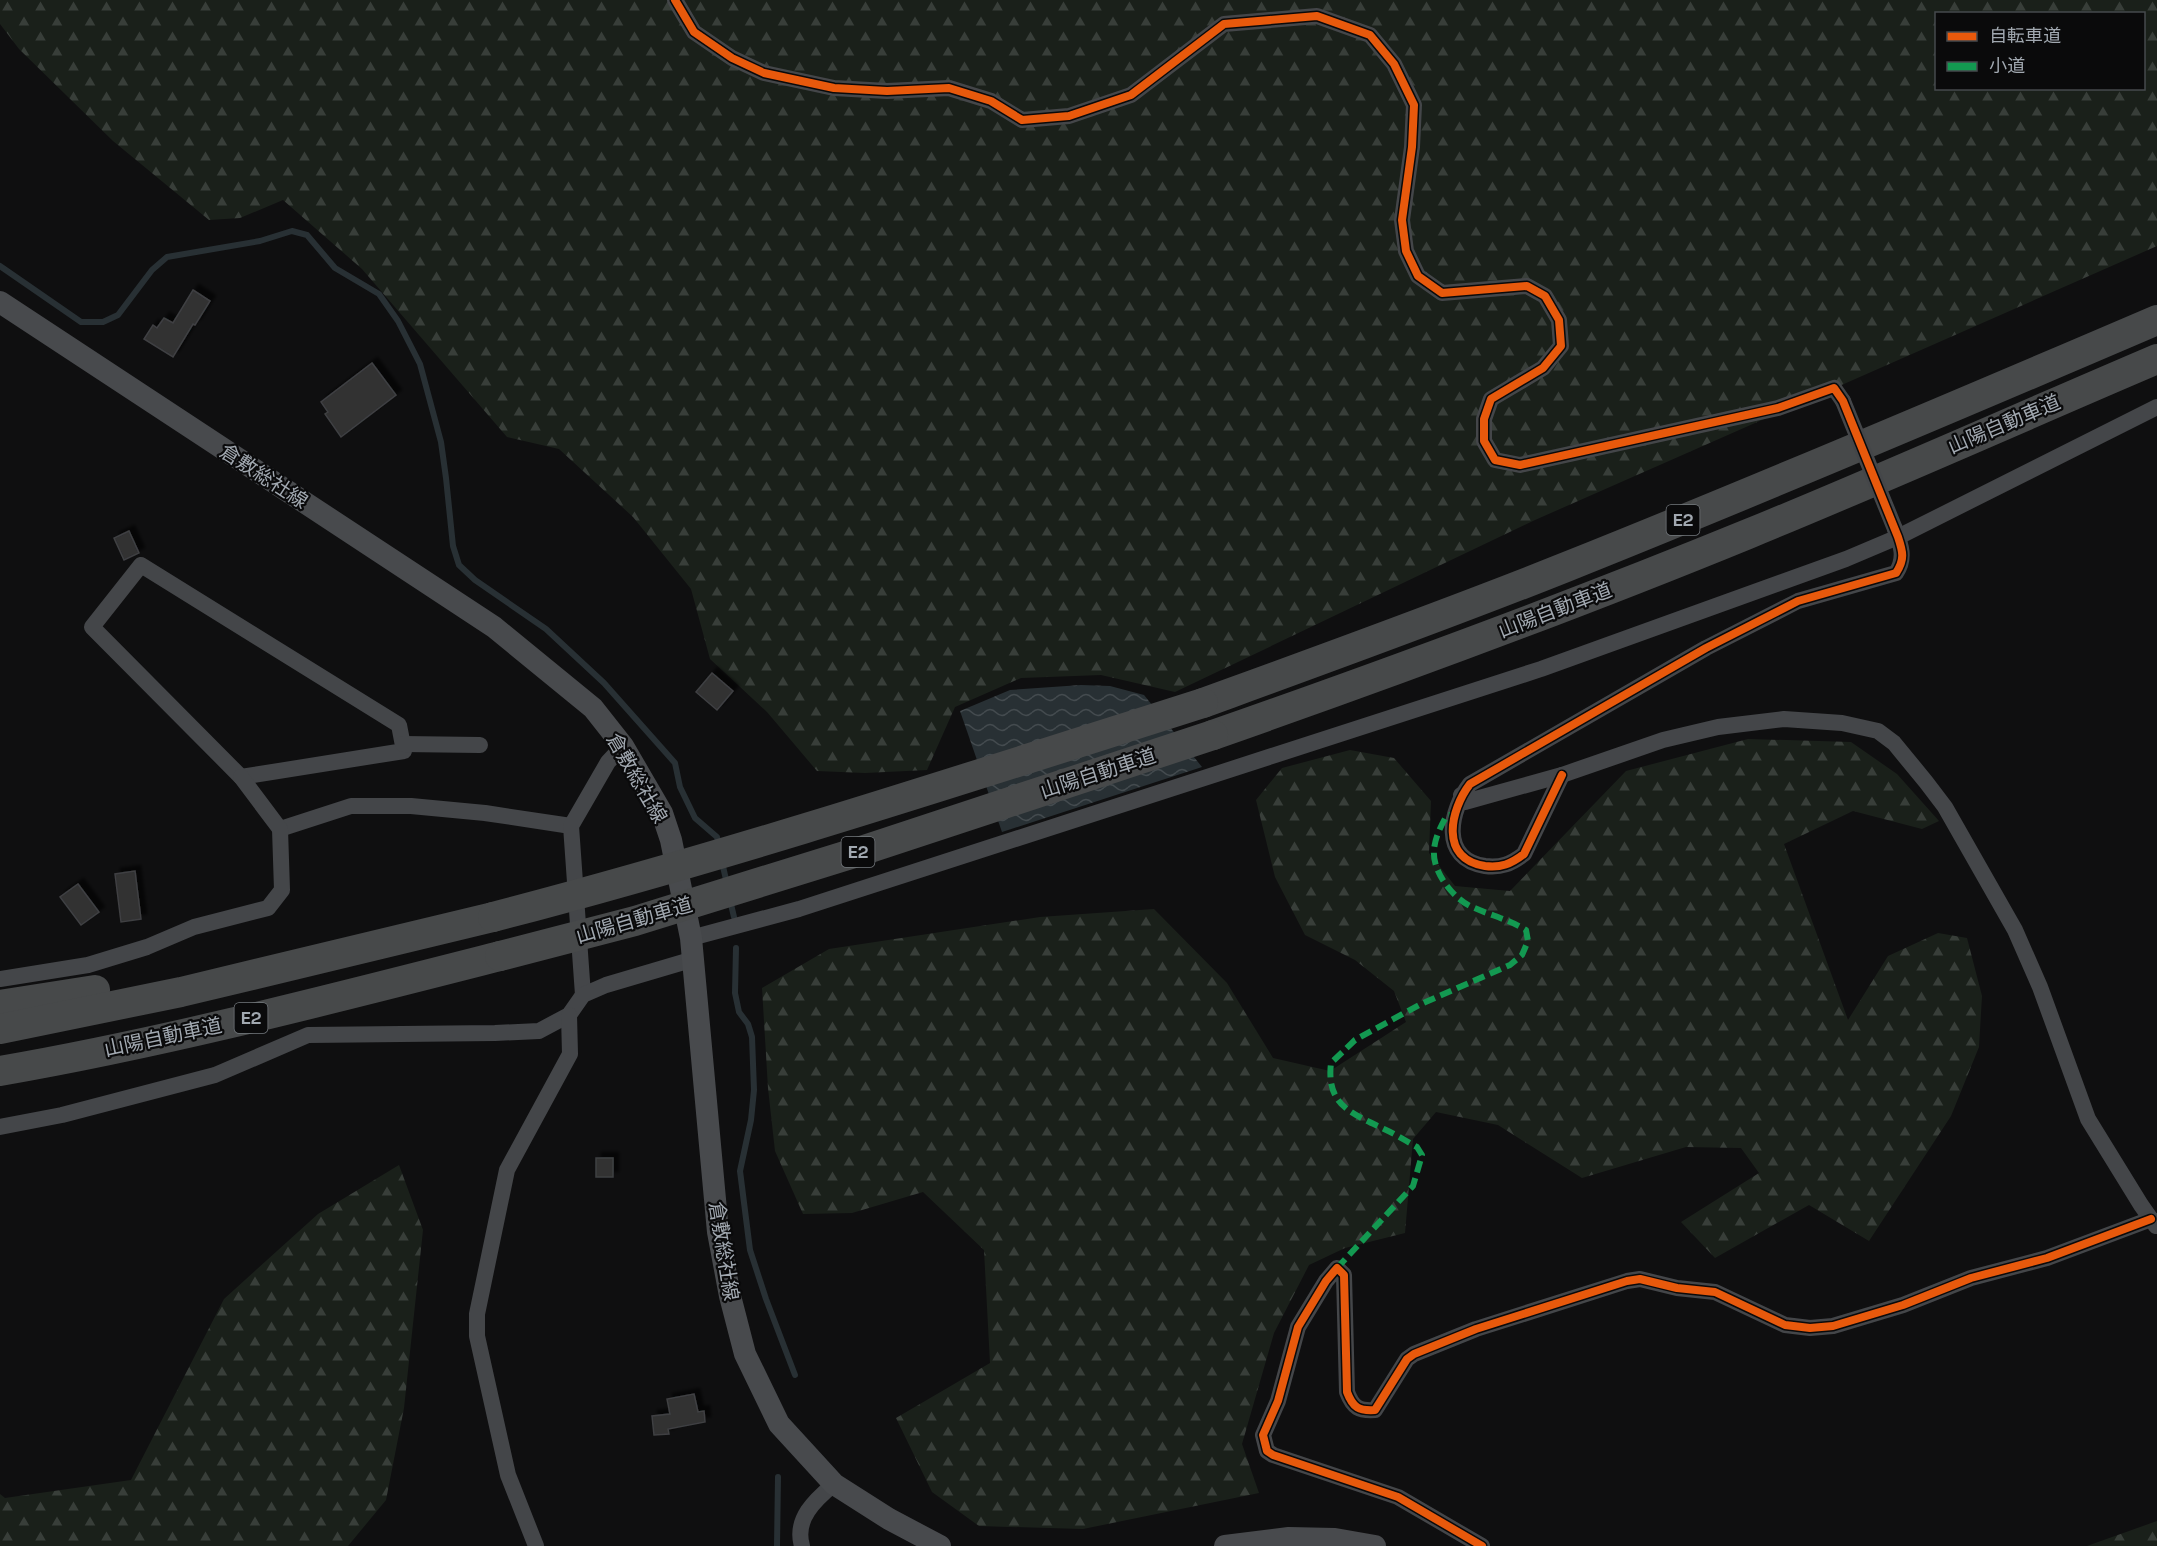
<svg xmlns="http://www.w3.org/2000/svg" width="2157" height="1546" viewBox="0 0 2157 1546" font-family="'Space Grotesk','Noto Sans JP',sans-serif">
  <defs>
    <pattern id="forest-firs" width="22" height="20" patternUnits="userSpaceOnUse" patternTransform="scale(1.5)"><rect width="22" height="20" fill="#1a201a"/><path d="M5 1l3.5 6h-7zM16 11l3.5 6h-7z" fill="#383e39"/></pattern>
    <pattern id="water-waves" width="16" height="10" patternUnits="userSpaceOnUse" patternTransform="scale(1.5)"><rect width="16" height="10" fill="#283034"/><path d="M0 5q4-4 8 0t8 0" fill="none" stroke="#444b4f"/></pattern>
    <filter id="shadow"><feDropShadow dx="5.5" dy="-5.5" stdDeviation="1.5" flood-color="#0009"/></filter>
  </defs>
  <rect width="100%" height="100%" fill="#0f0f10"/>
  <g fill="url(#forest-firs)" fill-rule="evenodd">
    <path d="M0 0H2157V246L1535 520 1175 692 1101 675 1021 678 955 707 927 770 865 773 817 771 767 712 710 659 691 589 633 517 559 449 507 437 362 269 283 200 240 218 209 220 113 141 19 49 0 24ZM1936 14H2144V88H1936Z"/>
    <path d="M1748 739 1851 742 1897 774 1939 821 1922 829 1853 811 1784 844 1848 1020 1888 956 1938 933 1967 938 1982 996 1979 1047 1951 1116 1869 1241 1809 1205 1715 1258 1681 1222 1759 1173 1741 1148 1686 1147 1582 1178 1498 1125 1436 1112 1413 1139 1405 1233 1345 1248 1309 1265 1274 1333 1242 1444 1259 1493 1083 1529 979 1526 932 1492 896 1418 990 1363 984 1250 923 1192 852 1213 803 1214 775 1151 768 1088 762 988 829 949 1040 917 1154 909 1227 983 1273 1058 1330 1071 1406 1022 1394 991 1355 960 1305 935 1275 877 1256 800 1282 768 1350 750 1394 758 1431 801 1429 853 1455 886 1510 891 1626 771Z"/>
    <path d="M399 1165 423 1230 404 1408 386 1500 348 1546H0V1494L5 1498 131 1480 224 1299 318 1214Z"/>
    <path d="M2157 1521V1546H2087Z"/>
  </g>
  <path fill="url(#water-waves)" d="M1081 685 1110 686 1144 695 1202 767 1002 832 960 711 1010 690Z"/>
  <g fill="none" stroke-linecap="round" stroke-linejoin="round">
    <g stroke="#283034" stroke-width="6">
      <path d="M0 266 81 322H103L118 315 152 270 167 257 260 241 292 231 307 235 335 268 379 294 398 321 420 364 441 442 446 478 453 546 459 565 475 580 546 629 604 683 675 763 680 787 695 818 717 837 719 846"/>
      <path d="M722 862 727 884"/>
      <path d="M730 900 734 917"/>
      <path d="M736 948 735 993 739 1012 748 1024 752 1037 754 1090 751 1120 740 1171 750 1250 766 1299 795 1375"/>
      <path d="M777 1546 778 1477"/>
    </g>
  </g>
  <g fill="#303032" stroke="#3f4043" stroke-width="1.5" filter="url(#shadow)">
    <path d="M193 290 210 301 195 325 193 324 173 357 144 339 153 325 157 328 164 318 173 323Z"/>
    <path d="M372 363 396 395 341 437 325 414 328 412 321 402Z"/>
    <path d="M129 531 139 553 124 560 114 538Z"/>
    <path d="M712 673 733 691 717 710 696 692Z"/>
    <path d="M135 871 141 919 121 922 115 874Z"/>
    <path d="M78 884 99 912 81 925 60 897Z"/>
    <rect x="596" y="1158" width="17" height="19"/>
    <path d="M694 1394 698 1412 704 1411 705 1422 668 1429 669 1434 654 1435 652 1416 670 1414 667 1399Z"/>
  </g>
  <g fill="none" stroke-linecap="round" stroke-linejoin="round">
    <g stroke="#444649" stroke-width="16">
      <path d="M675 0 694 32 732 58 764 73 834 88 887 91 949 88 991 101 1022 120 1069 116 1131 95 1224 24 1317 16 1370 35 1394 64 1414 105 1412 147 1402 220 1406 251 1418 276 1442 293 1527 286 1545 296 1559 320 1561 346 1543 368 1491 399 1484 419V441L1495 460 1520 465 1778 408 1834 388 1843 401"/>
      <path d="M141 565 399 725 404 751 241 777 92 627Z"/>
      <path d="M403 744 480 745"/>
      <path d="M1562 775 1524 854C1511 864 1501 868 1485 866 1439 859 1450 810 1470 784L1706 648 1798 601 1896 573C1906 558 1901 545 1895 529"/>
      <path d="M1461 795 1465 802 1562 775 1663 740 1718 727 1784 719 1842 723 1878 731 1894 743 1926 782 1945 807 2015 930 2040 987 2088 1119 2141 1205 2156 1226"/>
      <path d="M280 829 351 806H411L485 813 571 826"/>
      <path d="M691 938 799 909 1541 669 1846 559 1898 537 2157 407"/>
      <path d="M0 979 88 965 147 947 194 927 268 908 282 890 280 829 241 777"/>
      <path d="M583 995 571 826 608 762 623 746"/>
      <path d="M0 1127 62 1115 215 1075 308 1035 495 1033 539 1031 569 1015 583 995 606 985 694 959"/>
      <path d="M536 1546 508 1475 477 1336V1314L507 1170 570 1054 569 1015"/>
      <path d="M802 1546C794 1519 815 1500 834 1484"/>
      <path d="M1482 1546 1398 1497 1273 1455 1267 1451 1263 1435 1278 1401 1298 1327 1326 1281 1337 1268 1344 1275 1347 1392C1353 1408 1359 1411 1375 1410L1407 1359 1414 1354 1476 1329 1627 1281 1640 1279 1677 1288 1715 1292 1785 1325 1810 1328 1833 1326 1903 1305 1971 1278 2047 1258 2151 1219"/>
    </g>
    <g stroke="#484a4d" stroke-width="22">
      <path d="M0 302 494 627 593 708 623 746 662 813 671 840 691 938 718 1232 730 1296 745 1354 779 1424 834 1484 889 1519 940 1546"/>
      <path d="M1225 1546 1289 1538 1335 1539 1375 1546"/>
    </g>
    <g stroke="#47494a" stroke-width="30">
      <path d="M1203 703C1324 659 1446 615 1566 567 1764 488 1961 404 2157 320"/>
      <path d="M1213 735C1393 672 1572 606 1748 534 1885 478 2021 417 2157 359"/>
      <path d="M0 1005 95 990"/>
      <path d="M0 1029 181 992 493 917"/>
      <path d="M0 1071C167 1042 335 998 500 956"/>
    </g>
    <path stroke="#444649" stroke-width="16" d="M1843 401 1895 529"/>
    <g stroke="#47494a" stroke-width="30">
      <path d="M493 917C732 855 967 778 1203 703"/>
      <path d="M500 956 635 921 864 850 1213 735"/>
    </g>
    <path stroke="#139951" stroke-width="6" stroke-dasharray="12 6" stroke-linecap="butt" d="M1337 1268 1413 1186 1422 1155 1417 1147C1406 1141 1395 1134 1384 1129 1351 1113 1326 1105 1331 1063L1355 1040 1421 1004 1510 965 1522 955 1528 941 1526 930C1508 919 1489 915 1470 906 1452 897 1432 871 1434 850 1435 837 1441 826 1447 815H1454"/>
    <g stroke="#0a0a0b" stroke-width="11">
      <g id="cycleway">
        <path d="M675 0 694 32 732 58 764 73 834 88 887 91 949 88 991 101 1022 120 1069 116 1131 95 1224 24 1317 16 1370 35 1394 64 1414 105 1412 147 1402 220 1406 251 1418 276 1442 293 1527 286 1545 296 1559 320 1561 346 1543 368 1491 399 1484 419V441L1495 460 1520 465 1778 408 1834 388 1843 401 1898 537C1903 552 1905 559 1896 573L1798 601 1706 648 1470 784C1450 810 1439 859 1485 866 1501 868 1511 864 1524 854L1562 775"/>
        <path d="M1482 1546 1398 1497 1273 1455 1267 1451 1263 1435 1278 1401 1298 1327 1326 1281 1337 1268 1344 1275 1347 1392C1353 1408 1359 1411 1375 1410L1407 1359 1414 1354 1476 1329 1627 1281 1640 1279 1677 1288 1715 1292 1785 1325 1810 1328 1833 1326 1903 1305 1971 1278 2047 1258 2151 1219"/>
      </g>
    </g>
    <use href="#cycleway" stroke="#e8590c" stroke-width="8"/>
  </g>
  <g text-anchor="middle" stroke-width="4.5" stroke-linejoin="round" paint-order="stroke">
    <g fill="#0a0a0b" stroke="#74797e" stroke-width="1.5">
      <rect x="1666.5" y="505" width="33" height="30" rx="4.5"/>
      <rect x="841.5" y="837" width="33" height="30" rx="4.5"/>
      <rect x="234.5" y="1003" width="33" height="30" rx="4.5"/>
    </g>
    <g font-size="18" font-weight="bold" fill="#a1a8b0">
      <text x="1683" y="526">E2</text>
      <text x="858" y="858">E2</text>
      <text x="251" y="1024">E2</text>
    </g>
    <g font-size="20" fill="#a1a8b0" stroke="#0a0a0b">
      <text transform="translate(2004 424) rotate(-23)" y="7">山陽自動車道</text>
      <text transform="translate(264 476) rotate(33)" y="7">倉敷総社線</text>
      <text transform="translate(1555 610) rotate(-21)" y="7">山陽自動車道</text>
      <text transform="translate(1098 773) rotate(-18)" y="7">山陽自動車道</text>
      <text transform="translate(637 778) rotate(60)" y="7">倉敷総社線</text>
      <text transform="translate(634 920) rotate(-16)" y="7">山陽自動車道</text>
      <text transform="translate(163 1037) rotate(-12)" y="7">山陽自動車道</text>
      <text transform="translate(724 1251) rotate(81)" y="7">倉敷総社線</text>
    </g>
  </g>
  <rect x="1935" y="12" width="210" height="78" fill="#0a0a0b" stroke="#46494d" stroke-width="1.5"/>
  <rect x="1947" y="32" width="30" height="9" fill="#e8590c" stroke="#46494d" stroke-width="1.5"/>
  <text x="1989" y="42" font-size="18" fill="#a1a8b0">自転車道</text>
  <rect x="1947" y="62" width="30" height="9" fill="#139951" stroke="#46494d" stroke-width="1.5"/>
  <text x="1989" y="72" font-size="18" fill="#a1a8b0">小道</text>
</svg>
